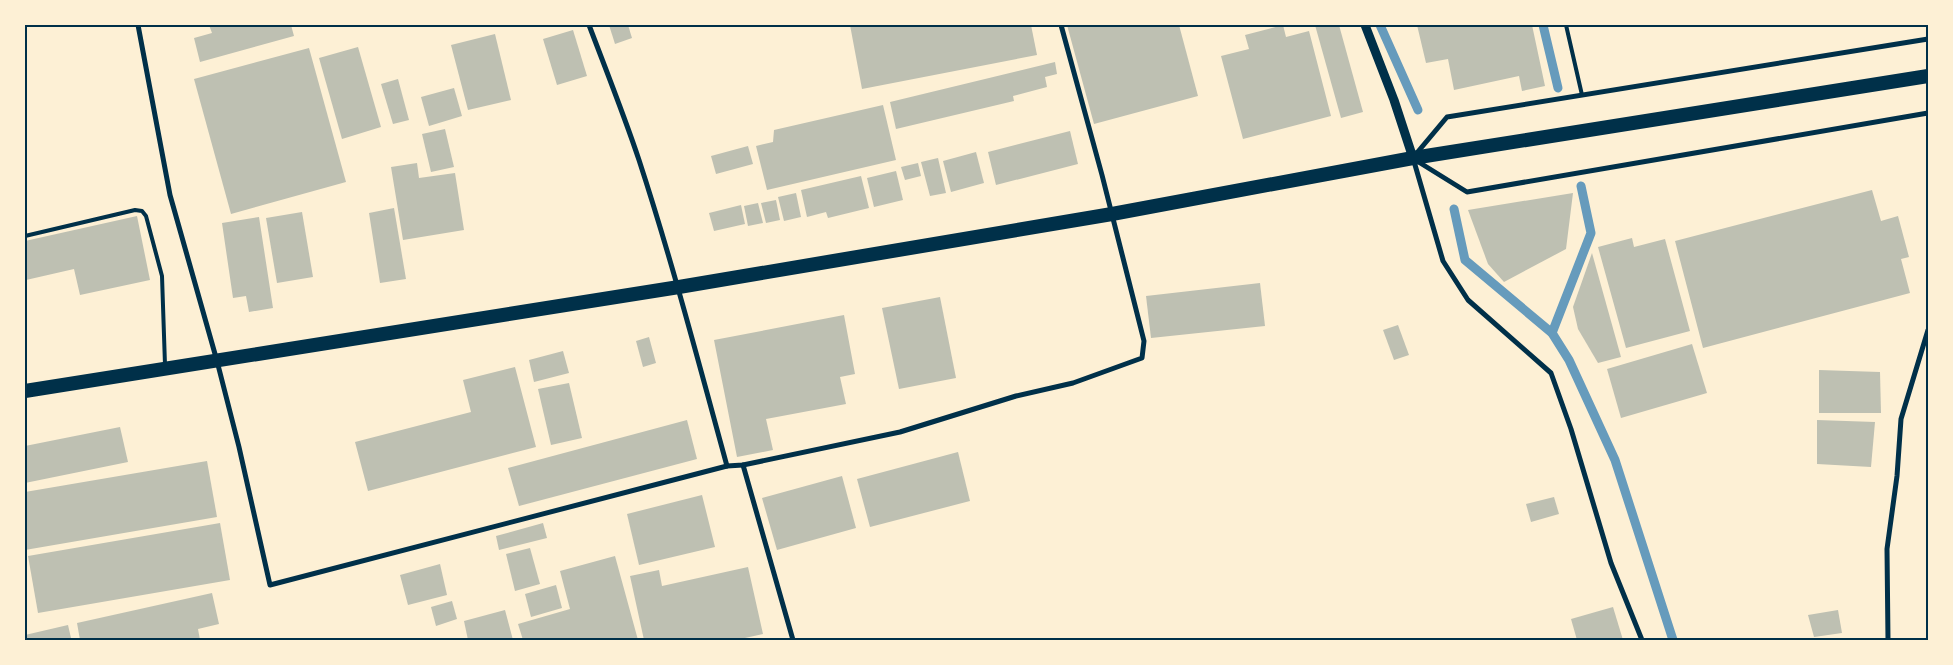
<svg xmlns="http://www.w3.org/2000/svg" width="1953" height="665" viewBox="0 0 1953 665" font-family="'PT Sans',sans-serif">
  <rect width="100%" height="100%" fill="#fdf0d5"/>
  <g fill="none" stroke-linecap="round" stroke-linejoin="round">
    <g stroke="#669bbc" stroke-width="9">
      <path d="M1380 25 1418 110"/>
      <path d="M1543 25 1558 88"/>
      <path d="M1454 209 1465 260 1552 333 1569 360 1615 460 1673 640"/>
      <path d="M1552 333 1591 233 1581 186"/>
    </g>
  </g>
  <g fill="#bec0b2">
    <path d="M209 25H291L294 36 200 62 194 38 212 33Z"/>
    <path d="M609 25H628L632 38 615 44Z"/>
    <path d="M850 25H1031L1037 55 862 89Z"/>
    <path d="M1067 25H1179L1198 96 1094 124Z"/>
    <path d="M1283 25 1286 37 1309 31 1331 116 1243 139 1221 56 1249 49 1245 35Z"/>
    <path d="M1315 25H1339L1363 112 1341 118Z"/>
    <path d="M1417 25H1532L1545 86 1522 91 1519 76 1454 90 1448 59 1426 63Z"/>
    <path d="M573 30 587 76 557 85 543 39Z"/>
    <path d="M495 34 511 100 468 110 451 45Z"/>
    <path d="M358 47 381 127 342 139 319 58Z"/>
    <path d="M309 48 346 182 231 214 194 79Z"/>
    <path d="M1055 62 1057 74 1045 77 1047 87 1013 96 1014 101 896 129 890 102Z"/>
    <path d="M398 79 409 120 393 124 381 84Z"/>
    <path d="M454 88 462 116 429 126 421 97Z"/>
    <path d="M883 105 896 160 767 190 756 146 773 142 774 130Z"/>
    <path d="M445 129 454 167 431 172 422 134Z"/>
    <path d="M1070 131 1078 164 996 185 988 152Z"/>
    <path d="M748 146 753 164 716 174 711 156Z"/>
    <path d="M976 152 984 183 951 192 943 161Z"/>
    <path d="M938 158 946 193 930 196 921 162Z"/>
    <path d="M417 163 419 178 455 173 464 230 403 240 391 167Z"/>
    <path d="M918 163 921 176 905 180 901 167Z"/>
    <path d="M896 171 903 200 874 207 867 178Z"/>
    <path d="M861 176 869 208 828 218 826 212 807 217 801 190Z"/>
    <path d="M1872 190 1881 221 1898 216 1909 257 1901 259 1910 293 1703 348 1675 241Z"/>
    <path d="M796 193 801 217 784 221 778 197Z"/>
    <path d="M1573 193 1566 249 1504 282 1488 264 1468 210Z"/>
    <path d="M776 200 780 220 766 223 761 203Z"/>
    <path d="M758 203 763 223 748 226 744 206Z"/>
    <path d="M741 205 745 224 714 231 709 213Z"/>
    <path d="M394 208 406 279 380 283 369 213Z"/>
    <path d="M302 212 313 277 277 283 266 218Z"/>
    <path d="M137 216 150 280 80 295 74 269 26 280 25 241Z"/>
    <path d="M259 217 273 308 249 312 246 296 233 298 222 223Z"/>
    <path d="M1632 238 1634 247 1665 239 1690 331 1626 348 1598 247Z"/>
    <path d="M1592 253 1621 357 1598 363 1578 329 1573 307Z"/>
    <path d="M1260 283 1265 326 1151 338 1146 296Z"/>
    <path d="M940 297 956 378 899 389 882 308Z"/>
    <path d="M844 315 855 374 840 377 846 404 766 419 773 450 737 457 714 340Z"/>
    <path d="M1398 325 1409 355 1394 360 1383 330Z"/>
    <path d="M649 337 656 363 643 367 636 341Z"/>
    <path d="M1692 344 1707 393 1621 418 1607 369Z"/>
    <path d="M563 351 569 373 534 382 529 360Z"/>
    <path d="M515 367 536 447 368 491 355 442 471 412 463 380Z"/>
    <path d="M1819 370 1880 372 1881 413H1819Z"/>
    <path d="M569 383 582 438 551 445 538 389Z"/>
    <path d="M687 420 697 459 519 506 508 468Z"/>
    <path d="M1817 420 1875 422 1871 467 1817 464Z"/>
    <path d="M120 427 128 462 25 483V446Z"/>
    <path d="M958 452 970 501 870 527 857 479Z"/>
    <path d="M207 461 217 517 25 550V492Z"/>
    <path d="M842 476 856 528 777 550 762 498Z"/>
    <path d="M702 495 715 547 639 565 627 514Z"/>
    <path d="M1554 497 1559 514 1531 522 1526 504Z"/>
    <path d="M220 523 230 580 38 613 28 556Z"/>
    <path d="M543 523 547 538 499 550 496 536Z"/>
    <path d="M530 548 540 584 515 591 506 554Z"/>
    <path d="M615 556 638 640H523L518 624 570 609 560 571Z"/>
    <path d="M440 564 447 595 408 605 400 575Z"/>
    <path d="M748 567 763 634 736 640H644L630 576 659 570 662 586Z"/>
    <path d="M556 585 562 608 531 617 525 594Z"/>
    <path d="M212 593 219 624 198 629 200 640H80L77 623Z"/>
    <path d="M452 601 457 619 436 626 431 607Z"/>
    <path d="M1613 607 1623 640H1577L1571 619Z"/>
    <path d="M505 610 513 640H468L464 621Z"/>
    <path d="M1838 610 1842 633 1814 637 1808 615Z"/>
    <path d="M68 625 71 638 61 640H25V635Z"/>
  </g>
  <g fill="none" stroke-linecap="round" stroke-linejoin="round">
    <g stroke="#003049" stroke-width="4">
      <path d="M1566 25 1582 95"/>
      <path d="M25 236 135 210 142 211 146 216 162 276 165 365"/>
    </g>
    <g stroke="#003049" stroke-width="5">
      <path d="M138 25 170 195 217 361 239 447 270 585 727 466 743 465 900 432 1016 396 1073 383 1142 358 1144 341 1102 175 1061 25"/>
      <path d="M589 25C606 70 624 115 639 160 672 261 699 364 727 466"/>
      <path d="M1416 154 1447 117 1928 39"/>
      <path d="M1413 158 1443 261 1468 300 1551 373 1571 429 1611 563 1642 640"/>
      <path d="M1417 161 1467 192 1928 113"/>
      <path d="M743 465 793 640"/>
      <path d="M1888 640 1887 549 1897 476 1901 419 1928 330"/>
    </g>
    <path stroke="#003049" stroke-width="9" d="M1365 25 1394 100 1413 158"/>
    <path stroke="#003049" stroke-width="14" d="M25 391 679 287 1112 214 1413 158 1928 76"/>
  </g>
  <rect width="1953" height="665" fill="none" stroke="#fdf0d5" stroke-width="52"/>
  <rect x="26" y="26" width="1901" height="613" fill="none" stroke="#003049" stroke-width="2"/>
</svg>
